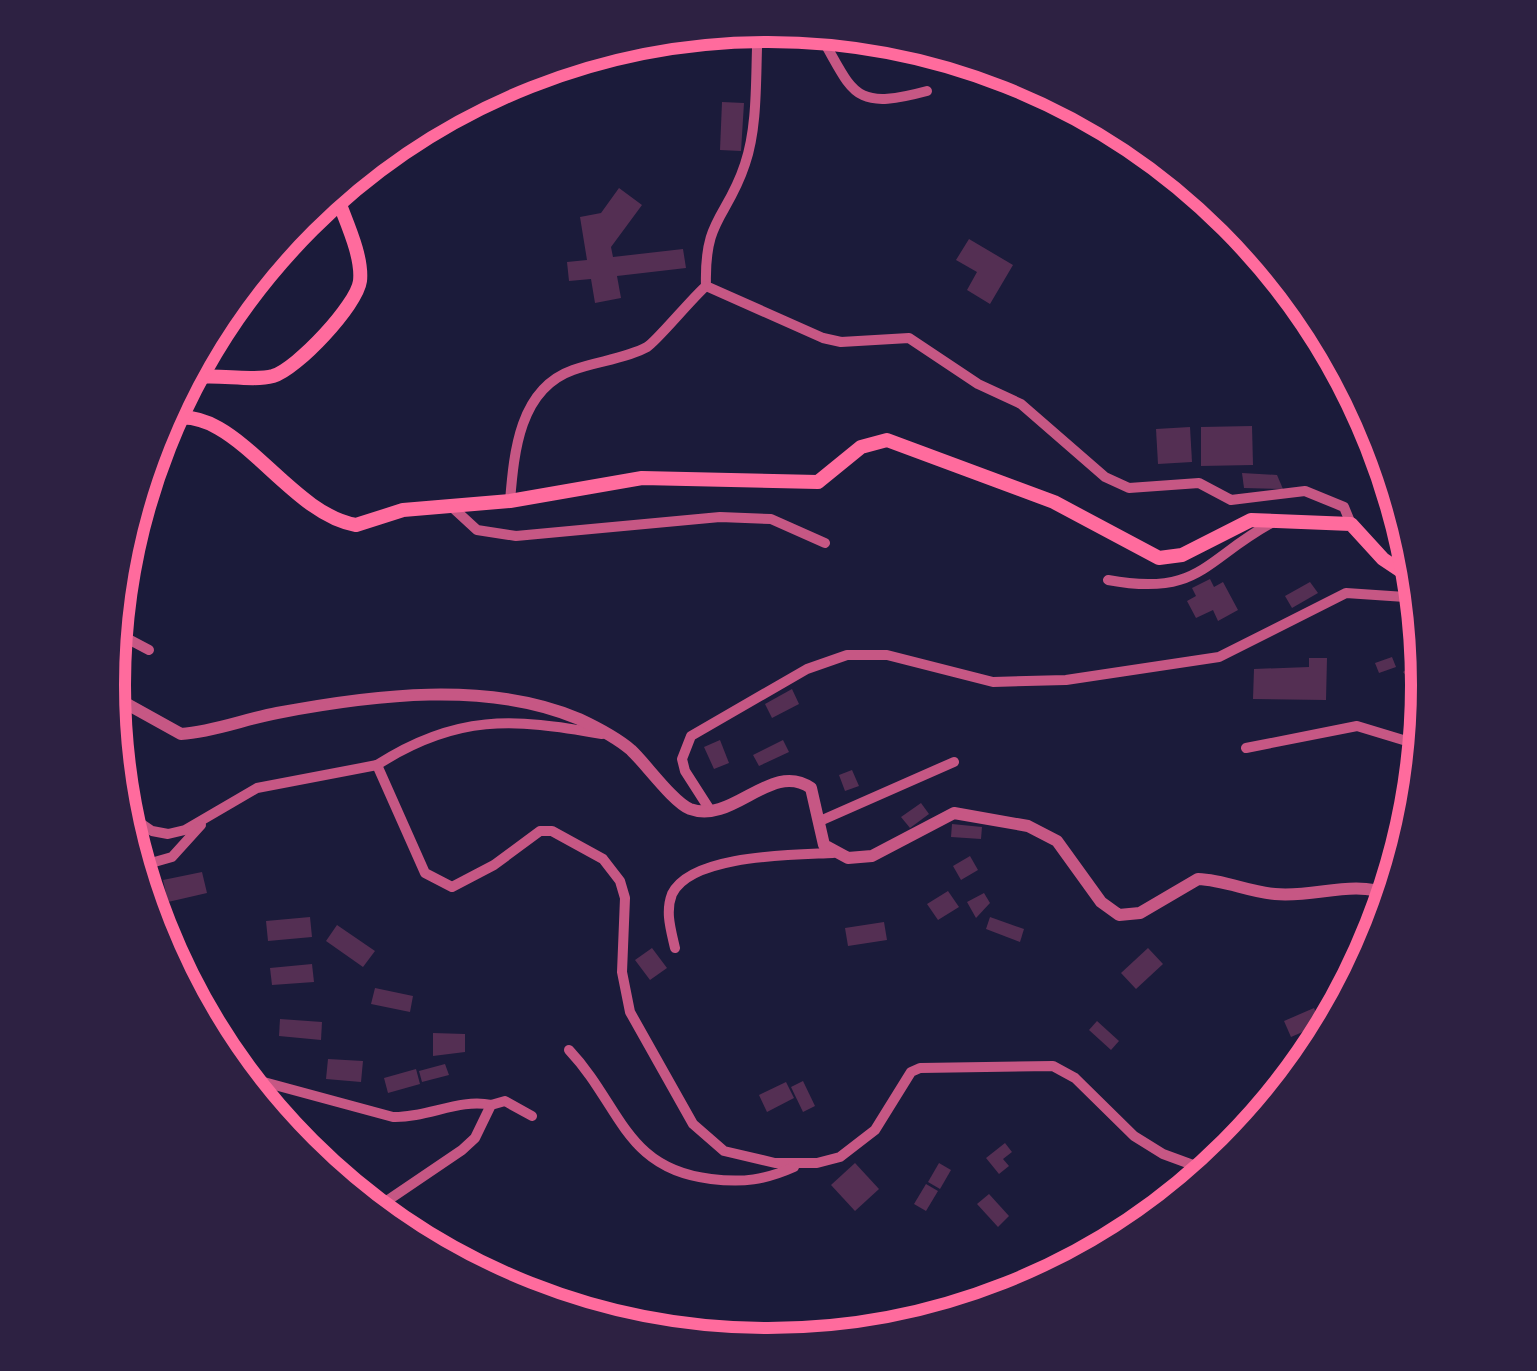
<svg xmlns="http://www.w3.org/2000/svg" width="1537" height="1371" viewBox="0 0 1537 1371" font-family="Signika,sans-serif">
  <rect width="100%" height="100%" fill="#1b1b3a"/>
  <g fill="#542f53">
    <path d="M722 102 744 103 741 151 720 150Z"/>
    <path d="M619 188 642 205 611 247 613 257 683 249 686 268 617 276 621 298 595 303 591 279 569 281 567 262 587 260 580 217 601 213Z"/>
    <path d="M969 239 1013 265 990 304 967 290 977 272 956 260Z"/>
    <path d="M1252 426 1253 465 1201 466V427Z"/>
    <path d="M1190 427 1192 462 1158 464 1156 429Z"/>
    <path d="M1242 473 1277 475 1283 489 1244 488Z"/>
    <path d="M1210 579 1214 587 1223 582 1238 610 1218 621 1213 610 1196 618 1187 601 1196 596 1192 588Z"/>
    <path d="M1310 582 1318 593 1292 608 1285 596Z"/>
    <path d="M1424 655 1427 670 1412 683 1403 672Z"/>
    <path d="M1392 657 1396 667 1379 673 1375 663Z"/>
    <path d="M1309 658H1327L1326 700 1253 699 1254 669 1309 667Z"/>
    <path d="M792 689 799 704 772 718 765 704Z"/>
    <path d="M720 740 729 763 714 769 704 747Z"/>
    <path d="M783 740 789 752 759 766 753 755Z"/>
    <path d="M852 770 859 786 845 791 839 775Z"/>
    <path d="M921 803 929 814 910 828 901 817Z"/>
    <path d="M952 824 982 827 981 839 951 837Z"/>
    <path d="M970 856 978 870 961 880 953 866Z"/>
    <path d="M202 872 207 893 168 902 163 880Z"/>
    <path d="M948 891 959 907 938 920 927 904Z"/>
    <path d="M984 893 990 903 976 918 967 902Z"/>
    <path d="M310 917 312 937 268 941 266 921Z"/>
    <path d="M990 917 1024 929 1020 942 986 929Z"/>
    <path d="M884 922 887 940 848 946 845 928Z"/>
    <path d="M337 925 375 951 363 967 326 941Z"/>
    <path d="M652 948 667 968 650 980 635 960Z"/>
    <path d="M1148 948 1163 964 1136 989 1121 973Z"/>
    <path d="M312 964 314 982 272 985 270 968Z"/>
    <path d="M375 988 413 996 410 1012 371 1004Z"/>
    <path d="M1314 1008 1321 1024 1291 1037 1284 1021Z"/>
    <path d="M280 1019 322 1022 321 1040 279 1036Z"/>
    <path d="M1097 1021 1119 1041 1111 1050 1089 1030Z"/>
    <path d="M433 1033 465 1034V1052L433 1056Z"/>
    <path d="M328 1059 363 1061 361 1082 326 1079Z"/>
    <path d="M445 1064 449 1075 422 1082 419 1071Z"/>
    <path d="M416 1069 420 1084 388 1093 384 1078Z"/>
    <path d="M803 1081 815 1106 803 1112 791 1087Z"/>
    <path d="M786 1082 794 1098 767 1112 759 1095Z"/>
    <path d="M1005 1143 1012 1152 1003 1159 1009 1166 999 1174 986 1158Z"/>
    <path d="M855 1163 879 1189 855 1211 831 1185Z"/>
    <path d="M939 1163 951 1170 940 1189 928 1182Z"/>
    <path d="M926 1184 938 1191 926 1211 914 1204Z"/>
    <path d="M989 1194 1009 1216 998 1227 977 1204Z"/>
    <path d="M493 1260 495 1279 486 1280 455 1263Z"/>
  </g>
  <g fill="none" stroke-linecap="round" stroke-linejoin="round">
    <g stroke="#c65784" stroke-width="10">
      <path d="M758 26C755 70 759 123 745 164 727 219 704 217 706 286L823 338 841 342 909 338 978 384 1021 404 1105 477 1129 488 1199 483 1231 500 1305 491 1344 507 1351 524"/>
      <path d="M817 30C854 91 849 112 927 91"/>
      <path d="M510 501C514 453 519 389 573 370 597 361 625 359 647 347 656 342 692 298 706 286"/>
      <path d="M452 507 477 530 516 536 720 517 771 519 825 543"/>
      <path d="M1108 580C1200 597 1203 560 1273 522"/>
      <path d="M113 631 149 650"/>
      <path d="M602 734C513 718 456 714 377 765L425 873 452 887 494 865 540 831H552L603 859 620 881 625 898 622 972 630 1012 693 1124 724 1151 775 1163H817L840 1157 875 1130 911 1072 920 1068 1053 1066 1075 1078 1134 1136 1163 1154 1212 1172"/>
      <path d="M1246 748 1357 726 1423 746"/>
      <path d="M120 809 152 831 168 834 185 830 257 788 377 765"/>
      <path d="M710 810 685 771 682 759 691 736 807 669 847 655H887L993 682 1066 680 1219 657 1346 593 1420 598"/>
      <path d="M820 821 954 762"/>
      <path d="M134 857 144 865 172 857 201 825"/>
      <path d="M675 948C671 930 665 912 672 894 691 854 794 855 833 853"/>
      <path d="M569 1050C621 1105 624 1169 711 1179 743 1183 765 1180 794 1167"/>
      <path d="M238 1075 393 1117C427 1118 460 1098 491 1105"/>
      <path d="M372 1211 462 1150 475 1138 491 1105 505 1101 532 1116"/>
    </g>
    <path stroke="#c65784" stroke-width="12" d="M109 694 181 734C213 732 245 719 277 713 372 695 487 680 579 719 596 727 617 738 631 750 646 764 673 802 690 809 733 825 771 760 811 788L824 845 848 858 872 856 954 813 1028 826 1057 841 1101 902 1119 915 1140 913 1198 879C1225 880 1249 892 1275 894 1316 898 1351 879 1392 895"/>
    <g stroke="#ff6b9d" stroke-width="14">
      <path d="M188 378C216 373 250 382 273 376 297 369 357 305 360 281 363 254 343 216 335 191"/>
      <path d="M164 421C232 396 285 513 356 525L403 510 510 501 642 478 818 482 861 447 887 440 1054 502 1159 558 1182 555 1251 520 1351 524 1383 559 1419 583"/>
      <path d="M538 1302 559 1305 593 1319"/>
    </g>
  </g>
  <path d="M0 0H1537V1371H0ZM125 685a643 643 0 1 1 1286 0a643 643 0 1 1-1286 0Z" fill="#2d2142" fill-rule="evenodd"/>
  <path fill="none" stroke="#ff6b9d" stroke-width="12" d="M125 685a643 643 0 1 1 1286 0a643 643 0 1 1-1286 0Z"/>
</svg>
